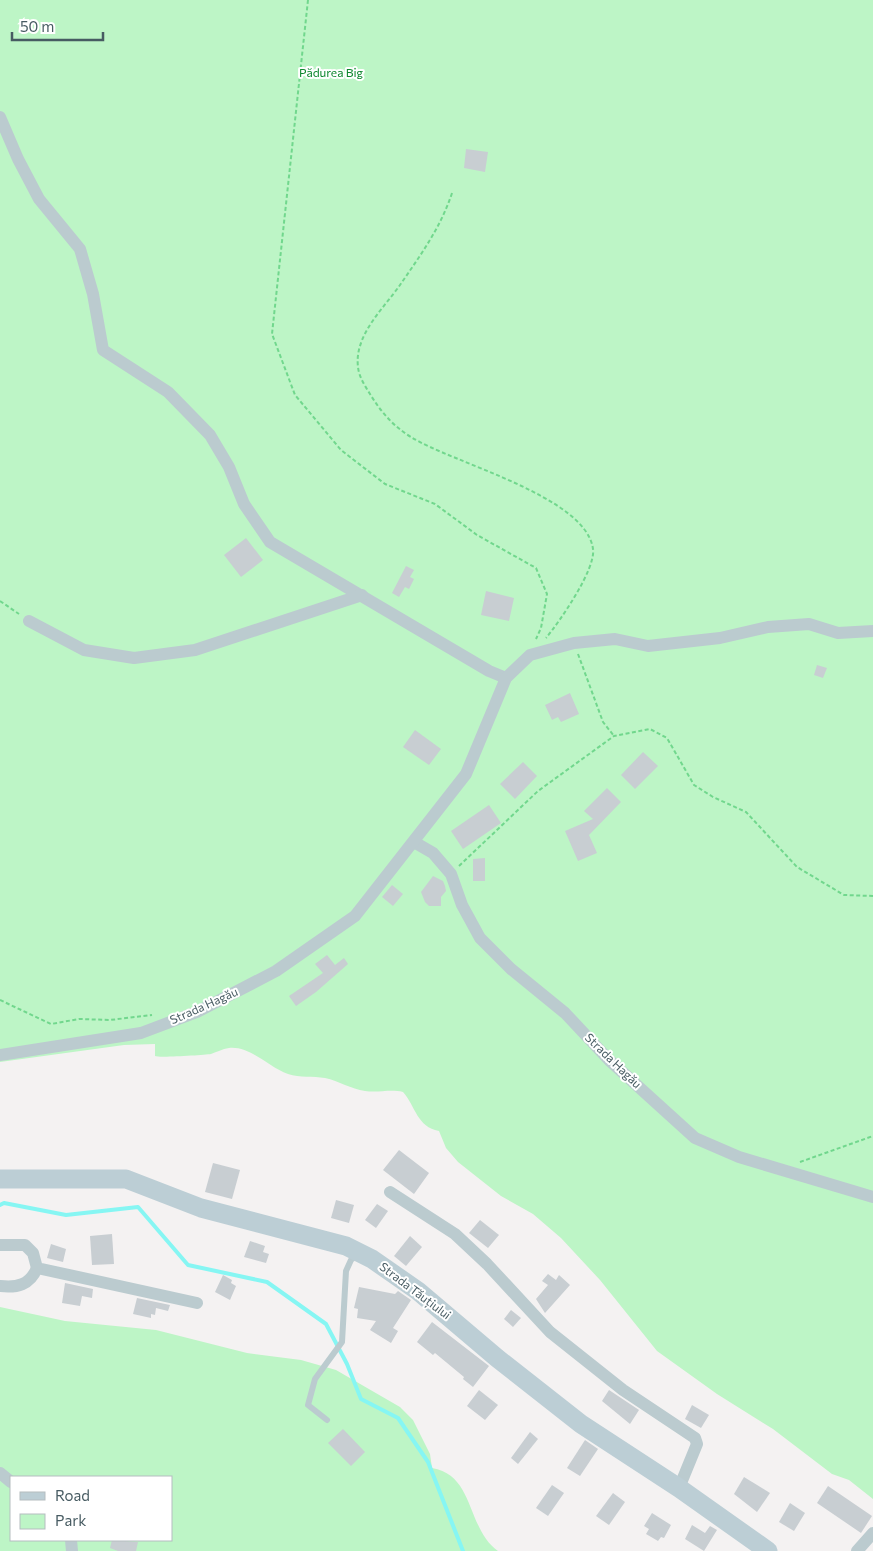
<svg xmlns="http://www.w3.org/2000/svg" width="873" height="1551" viewBox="0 0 873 1551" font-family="Commissioner,sans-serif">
  <rect width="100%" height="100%" fill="#f4f2f2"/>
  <g fill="#bdf5c6" fill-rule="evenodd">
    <path d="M0 0H873V1499L849 1480 832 1474 773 1429 717 1394 657 1351 600 1280 561 1238 533 1214 501 1196 458 1162 446 1148 439 1131C417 1127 416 1107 403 1092 390 1089 378 1093 365 1091 351 1089 339 1081 325 1078 313 1076 300 1078 288 1074 268 1067 251 1046 229 1048 222 1049 217 1052 211 1054 204 1055 159 1058 155 1056V1044L124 1045 0 1062Z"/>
    <path d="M0 1307 65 1321 156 1330 247 1353 301 1360 336 1370 400 1407 413 1420 430 1454 432 1468C475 1475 466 1528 498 1551H0ZM11 1477H171V1540H11Z"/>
  </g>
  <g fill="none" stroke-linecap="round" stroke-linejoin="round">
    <path stroke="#86f6f3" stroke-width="4" d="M0 1205 4 1203 66 1215 138 1207 188 1265 267 1282 326 1324 347 1364 361 1399 398 1418 428 1462 463 1551"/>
  </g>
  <g fill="#c8ced2">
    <path d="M466 149 488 152 485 172 464 168Z"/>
    <path d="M246 538 263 560 241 577 224 555Z"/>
    <path d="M406 566 414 570 410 577 414 579 409 589 405 587 399 597 392 593Z"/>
    <path d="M486 591 514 598 509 621 481 615Z"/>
    <path d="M817 665 827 668 823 678 814 675Z"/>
    <path d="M570 693 579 714 561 722 558 717 552 720 545 705Z"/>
    <path d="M415 730 441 749 429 765 403 747Z"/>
    <path d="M643 752 658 766 635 789 621 775Z"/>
    <path d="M523 762 537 776 515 799 500 784Z"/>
    <path d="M607 788 621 802 589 835 597 853 578 861 565 831 593 819 584 811Z"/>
    <path d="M489 805 501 823 463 849 451 831Z"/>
    <path d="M485 858V881H473V859Z"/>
    <path d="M433 876 443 881 445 886 446 891 441 897V906H429L425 902 421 892Z"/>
    <path d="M392 885 403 894 393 906 382 897Z"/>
    <path d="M327 955 335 965 344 958 348 964 316 992 296 1006 289 996 323 973 315 964Z"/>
    <path d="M399 1150 429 1173 414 1194 383 1170Z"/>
    <path d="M213 1163 240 1170 232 1199 205 1192Z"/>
    <path d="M336 1200 354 1205 349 1223 331 1218Z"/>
    <path d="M377 1204 388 1211 376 1228 365 1220Z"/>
    <path d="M480 1220 499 1235 488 1248 469 1233Z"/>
    <path d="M112 1234 114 1264 92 1265 90 1236Z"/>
    <path d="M410 1236 422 1247 406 1266 394 1256Z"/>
    <path d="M250 1241 265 1246 263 1252 269 1254 266 1263 244 1257Z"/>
    <path d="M51 1244 66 1249 63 1262 47 1258Z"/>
    <path d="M548 1274 556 1280 559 1275 570 1285 545 1313 536 1299 548 1285 542 1281Z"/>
    <path d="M223 1275 232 1280 231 1283 236 1286 230 1300 215 1292Z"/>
    <path d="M65 1283 93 1289 92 1298 82 1296 80 1306 62 1303Z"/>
    <path d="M359 1287 395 1294 398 1291 411 1300 393 1328 398 1331 391 1343 370 1330 376 1321 357 1318 358 1309 354 1308Z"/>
    <path d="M137 1298 170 1305 168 1311 156 1308 155 1315 151 1314V1318L133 1314Z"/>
    <path d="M511 1310 521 1318 513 1327 504 1319Z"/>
    <path d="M432 1322 489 1366 473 1387 463 1379 464 1377 435 1353 433 1355 417 1342Z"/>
    <path d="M479 1390 498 1405 485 1420 467 1406Z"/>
    <path d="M609 1390 639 1410 630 1424 602 1401Z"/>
    <path d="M692 1405 709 1415 701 1428 685 1419Z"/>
    <path d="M343 1429 365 1452 351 1466 328 1443Z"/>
    <path d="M530 1432 538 1439 518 1464 511 1458Z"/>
    <path d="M585 1440 598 1449 580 1476 567 1468Z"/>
    <path d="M744 1477 770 1493 757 1512 734 1494Z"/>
    <path d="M552 1485 564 1493 548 1516 536 1508Z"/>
    <path d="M828 1486 872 1516 861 1533 817 1503Z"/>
    <path d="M613 1493 625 1502 609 1525 596 1516Z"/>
    <path d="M790 1503 805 1513 794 1531 779 1522Z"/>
    <path d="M652 1513 671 1525 664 1538 661 1537 658 1541 646 1534 649 1529 644 1526Z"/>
    <path d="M692 1525 705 1533 710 1526 717 1530 704 1551 685 1539Z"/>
    <path d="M112 1540 138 1542 136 1551H118L110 1548Z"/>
  </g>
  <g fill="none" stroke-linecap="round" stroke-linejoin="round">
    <g stroke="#71d78d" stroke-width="2" stroke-dasharray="4 2.5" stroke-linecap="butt">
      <path d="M308 0 272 334 295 395 341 450 385 484 435 504 477 535 536 568 547 594 541 628 536 639"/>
      <path d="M452 193C441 227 420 256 400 285 384 308 354 335 358 367 359 377 365 386 370 394 381 412 393 426 411 437 452 463 586 496 593 549 596 569 560 621 546 638"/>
      <path d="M0 601 19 614"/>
      <path d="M578 654 603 722 614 736"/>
      <path d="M459 866 538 791 614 736 650 729 667 738 694 785 713 797 746 812 797 867 844 895 873 896"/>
      <path d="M0 1000 51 1024 79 1019 110 1020 152 1015"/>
      <path d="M800 1162 873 1136"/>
    </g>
    <path stroke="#bbcbcf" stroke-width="6" d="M327 1420 308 1405 315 1379 342 1342 346 1271 351 1260 357 1255"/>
    <g stroke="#bbcbcf" stroke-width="12">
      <path d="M0 117 18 159 39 199 80 249 93 294 103 350 168 392 210 435 229 467 244 504 270 542 489 671 506 678"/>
      <path d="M29 621 84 650 134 658 195 650 362 595"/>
      <path d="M414 842 433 853 451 874 462 905 480 938 511 969 565 1013 609 1060 695 1138 739 1157 873 1197"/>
      <path d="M0 1055 141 1033 197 1012 276 971 355 916 466 774 506 678 530 655 574 643 615 639 648 646 720 638 768 627 809 624 838 633 873 631"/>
      <path d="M390 1192 455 1234 487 1264 550 1332 623 1390 695 1438 697 1444 679 1488"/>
      <path d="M0 1245H25L33 1253 37 1268 197 1303"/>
      <path d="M0 1286C17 1288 30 1285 37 1268"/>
      <path d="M0 1473 11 1482"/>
      <path d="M71 1540 72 1551"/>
      <path d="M857 1551 873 1533"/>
    </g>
    <path stroke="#bcced5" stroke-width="19" d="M0 1179H126L201 1208 346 1246 372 1259 418 1291 497 1358 581 1424 679 1488 768 1551"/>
  </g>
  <g text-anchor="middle" stroke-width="4" stroke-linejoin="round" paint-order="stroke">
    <g font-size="12" fill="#0e872e" stroke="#fff">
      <text x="331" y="77">Pădurea Big</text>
    </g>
    <g font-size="12" fill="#475b62" stroke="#fff">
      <text transform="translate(204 1006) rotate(-24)" y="4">Strada Hagău</text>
      <text transform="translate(613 1061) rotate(44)" y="4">Strada Hagău</text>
      <text transform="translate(415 1291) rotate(37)" y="4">Strada Tăuțiului</text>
    </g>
  </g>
  <rect x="10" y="1476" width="162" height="65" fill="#ffffff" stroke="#b5bdc0"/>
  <rect x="20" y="1492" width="25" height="8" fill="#bcced5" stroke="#b5bdc0"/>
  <text x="55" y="1501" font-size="15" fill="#475b62">Road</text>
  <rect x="20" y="1514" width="25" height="15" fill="#bdf5c6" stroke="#b5bdc0"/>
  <text x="55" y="1526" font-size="15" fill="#475b62">Park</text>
  <path d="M12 32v8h91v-8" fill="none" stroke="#475b62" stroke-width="2.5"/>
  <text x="20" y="32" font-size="15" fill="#475b62" stroke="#ffffff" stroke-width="4" paint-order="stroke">50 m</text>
</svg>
